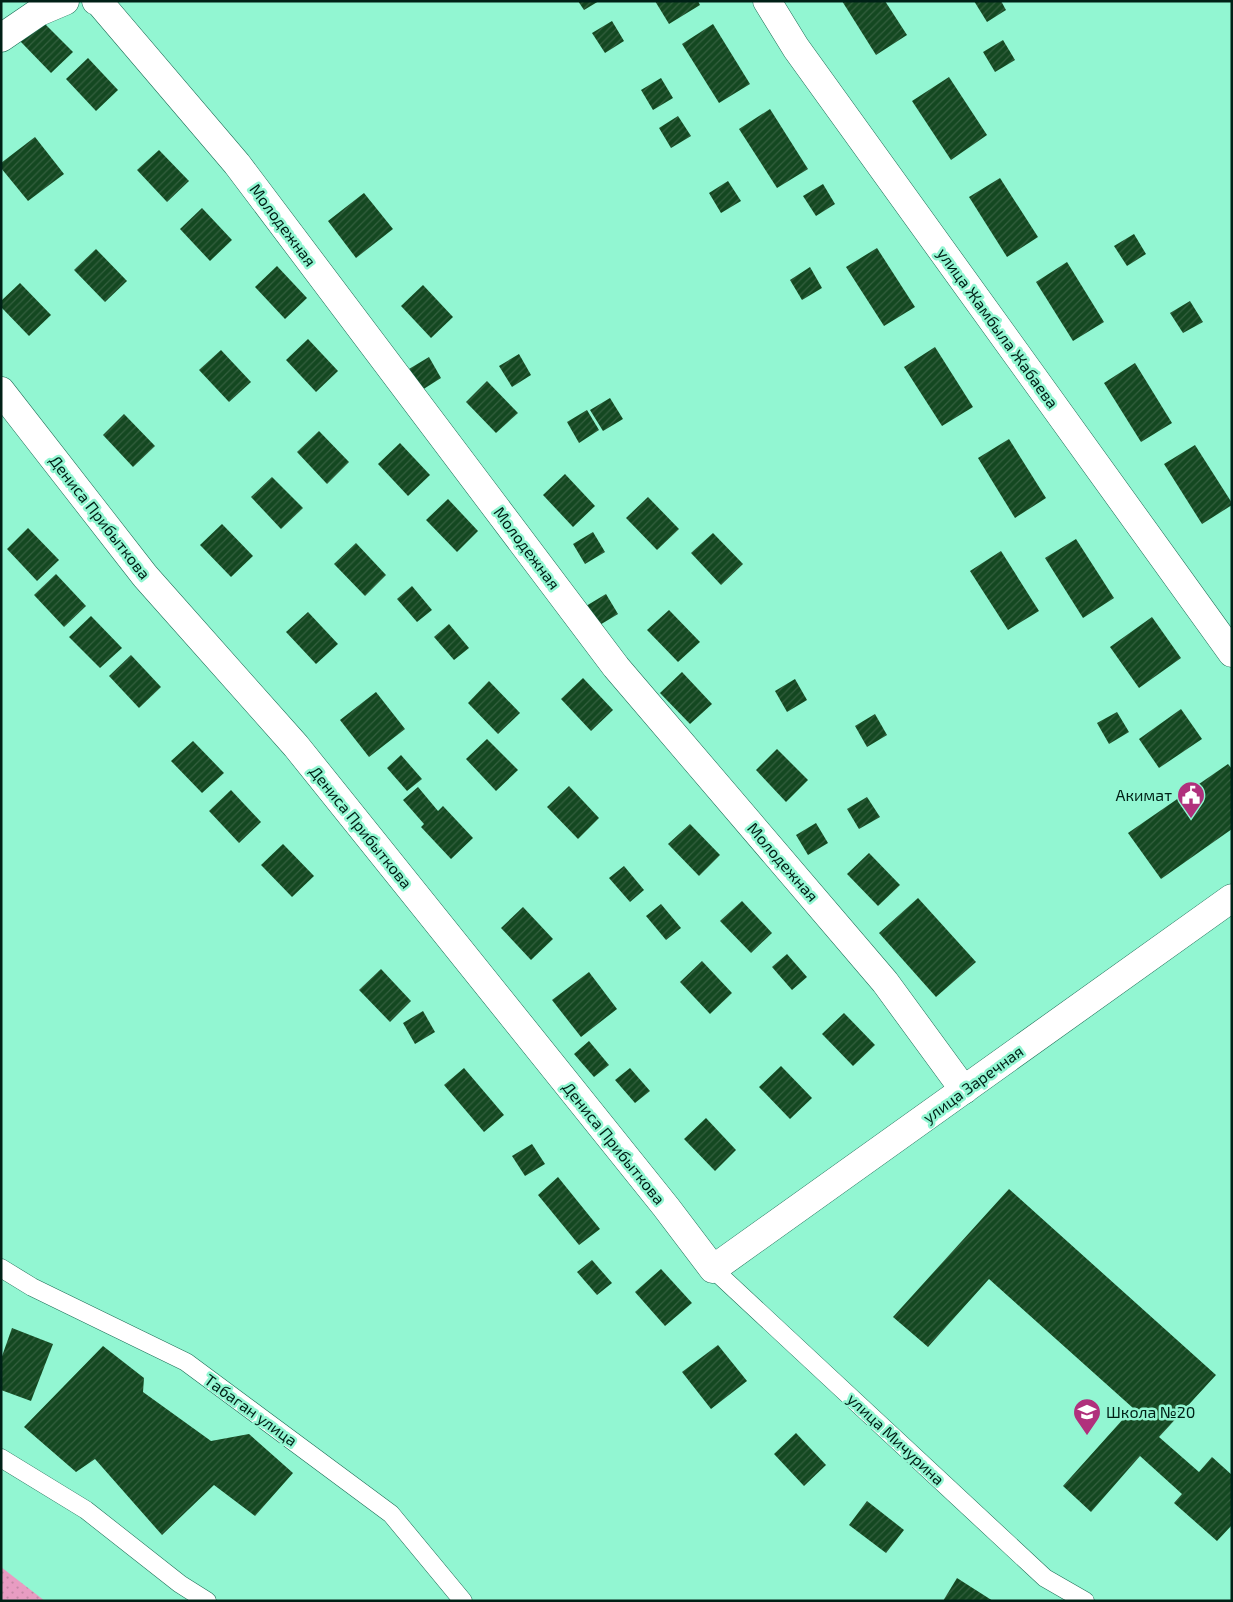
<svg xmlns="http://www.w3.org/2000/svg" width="1233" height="1602" viewBox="0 0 1233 1602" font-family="'Exo 2',sans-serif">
  <defs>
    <pattern id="grass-dots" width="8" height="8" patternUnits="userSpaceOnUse" patternTransform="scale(1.25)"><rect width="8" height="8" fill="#e89cc2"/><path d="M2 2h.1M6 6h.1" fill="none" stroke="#c586a6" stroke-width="1.8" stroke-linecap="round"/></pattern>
    <pattern id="building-hatch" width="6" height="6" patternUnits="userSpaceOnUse" patternTransform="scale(1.25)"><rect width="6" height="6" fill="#144821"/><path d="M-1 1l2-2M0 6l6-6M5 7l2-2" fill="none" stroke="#345f3f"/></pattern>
  </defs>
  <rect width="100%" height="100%" fill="#92f6d2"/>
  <path fill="url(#grass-dots)" d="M1 1567 45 1601H1Z"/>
  <g fill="url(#building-hatch)">
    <path d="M578 1H599L584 10Z"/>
    <path d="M655 1H698L700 5 669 24Z"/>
    <path d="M842 1H885L907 35 876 55Z"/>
    <path d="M974 1H1001L1006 10 987 22Z"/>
    <path d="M42 21 73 52 51 73 20 41Z"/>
    <path d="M612 21 624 41 605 53 592 33Z"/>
    <path d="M713 24 750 84 719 103 682 44Z"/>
    <path d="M1003 40 1015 60 995 72 983 52Z"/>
    <path d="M88 58 118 90 96 111 66 79Z"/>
    <path d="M949 77 987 135 951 160 912 101Z"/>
    <path d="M661 78 673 98 653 110 641 90Z"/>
    <path d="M770 109 808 169 777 188 739 129Z"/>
    <path d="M678 116 691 136 671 148 659 128Z"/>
    <path d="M35 137 64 174 28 201 1 168V163Z"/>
    <path d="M159 150 189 181 167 202 137 170Z"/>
    <path d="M1000 178 1038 237 1007 257 969 197Z"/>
    <path d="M728 181 741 201 721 213 709 193Z"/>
    <path d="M823 184 835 204 816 216 803 196Z"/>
    <path d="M364 193 393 229 356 258 328 221Z"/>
    <path d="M202 208 232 240 210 261 180 229Z"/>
    <path d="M1134 234 1146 254 1127 266 1114 246Z"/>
    <path d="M877 248 915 307 884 326 846 267Z"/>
    <path d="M96 249 127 281 105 302 74 270Z"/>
    <path d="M1067 262 1104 322 1073 341 1036 282Z"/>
    <path d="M277 266 307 298 285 319 255 287Z"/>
    <path d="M810 267 822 288 802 300 790 280Z"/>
    <path d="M20 283 51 315 29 336 1 307V301Z"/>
    <path d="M423 285 453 317 431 338 401 306Z"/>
    <path d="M1190 301 1203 322 1183 333 1170 313Z"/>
    <path d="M308 339 338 371 316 392 286 360Z"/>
    <path d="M935 347 973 407 942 426 904 367Z"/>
    <path d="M221 350 251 382 229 402 199 370Z"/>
    <path d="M519 354 531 375 512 387 499 366Z"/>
    <path d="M429 357 441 378 422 390 409 369Z"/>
    <path d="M1135 363 1172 423 1141 442 1104 383Z"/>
    <path d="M487 381 518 413 496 433 466 402Z"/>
    <path d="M610 398 623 419 603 431 590 410Z"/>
    <path d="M587 410 599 430 579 443 567 422Z"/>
    <path d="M124 414 155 446 133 467 103 435Z"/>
    <path d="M319 431 349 462 327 484 297 452Z"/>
    <path d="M1009 439 1046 498 1015 518 978 458Z"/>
    <path d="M400 443 430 475 408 496 378 464Z"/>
    <path d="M1195 445 1232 503V505L1202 524 1164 464Z"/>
    <path d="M565 474 595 506 573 527 543 495Z"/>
    <path d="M272 477 303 508 281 529 251 497Z"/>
    <path d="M648 497 679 529 657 550 626 518Z"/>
    <path d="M448 499 478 531 457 552 426 520Z"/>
    <path d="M222 524 253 556 231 577 200 545Z"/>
    <path d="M28 528 59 560 37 581 7 549Z"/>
    <path d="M593 532 605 552 585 564 573 544Z"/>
    <path d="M713 533 743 564 721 585 691 553Z"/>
    <path d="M1076 539 1114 598 1083 618 1045 558Z"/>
    <path d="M356 543 386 575 365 596 334 564Z"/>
    <path d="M1001 551 1039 611 1008 630 970 571Z"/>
    <path d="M56 574 86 606 64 627 34 595Z"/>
    <path d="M412 586 432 610 417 622 397 599Z"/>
    <path d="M606 594 618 614 598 626 586 606Z"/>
    <path d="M669 610 700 642 678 662 647 630Z"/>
    <path d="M308 612 338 644 316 664 286 632Z"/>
    <path d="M91 616 122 648 100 668 69 637Z"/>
    <path d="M1152 617 1181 658 1139 688 1110 647Z"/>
    <path d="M449 624 469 648 454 660 434 637Z"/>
    <path d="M131 655 161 687 139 708 109 676Z"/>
    <path d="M682 672 712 704 690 724 660 693Z"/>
    <path d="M583 678 613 710 591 731 561 699Z"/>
    <path d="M795 679 807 700 787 712 775 691Z"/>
    <path d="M489 681 520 713 498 734 468 703Z"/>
    <path d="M376 692 405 729 369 757 340 720Z"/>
    <path d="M1181 709 1202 739 1159 768 1139 739Z"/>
    <path d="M1117 712 1129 732 1109 744 1097 723Z"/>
    <path d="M875 714 887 735 867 747 855 726Z"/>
    <path d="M487 739 518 770 496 791 466 759Z"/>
    <path d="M193 741 224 773 202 793 171 761Z"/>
    <path d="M777 749 808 780 786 802 756 770Z"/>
    <path d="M401 755 422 779 407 791 387 768Z"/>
    <path d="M1228 764 1232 769V829L1161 879 1128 833Z"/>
    <path d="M569 786 599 818 578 839 547 807Z"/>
    <path d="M418 787 438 811 443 806 473 838 451 859 421 827 424 824 403 800Z"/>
    <path d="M231 790 261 822 239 843 209 811Z"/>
    <path d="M867 797 880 817 859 829 847 809Z"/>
    <path d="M816 823 828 843 808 855 796 835Z"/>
    <path d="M690 824 720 855 699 876 668 844Z"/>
    <path d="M283 844 314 876 292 897 261 865Z"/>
    <path d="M869 853 900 885 878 906 847 874Z"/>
    <path d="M624 866 644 890 630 902 609 878Z"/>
    <path d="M918 898 976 962 936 997 879 933Z"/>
    <path d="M742 901 772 933 751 953 720 921Z"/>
    <path d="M661 904 681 928 666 940 646 916Z"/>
    <path d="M523 907 553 939 531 960 501 928Z"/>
    <path d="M787 954 807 977 792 990 772 967Z"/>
    <path d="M702 961 732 993 710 1014 680 982Z"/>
    <path d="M381 969 411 1001 390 1022 359 990Z"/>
    <path d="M589 972 617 1009 581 1037 552 1000Z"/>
    <path d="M423 1011 435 1032 415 1044 403 1023Z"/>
    <path d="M844 1013 875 1045 853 1066 822 1034Z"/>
    <path d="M589 1041 609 1065 594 1077 574 1054Z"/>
    <path d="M781 1066 812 1098 790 1119 759 1087Z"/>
    <path d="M464 1068 504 1115 484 1132 444 1085Z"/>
    <path d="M630 1068 650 1091 635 1103 615 1080Z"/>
    <path d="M706 1118 736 1150 715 1171 684 1139Z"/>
    <path d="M532 1144 545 1164 525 1176 512 1156Z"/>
    <path d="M558 1177 600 1229 579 1245 538 1195Z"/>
    <path d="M1009 1189 1216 1375 1159 1437 1199 1472 1212 1457 1232 1475V1525L1217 1541 1174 1503 1182 1494 1140 1456 1091 1512 1063 1486 1133 1408 989 1279 928 1347 893 1317Z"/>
    <path d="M592 1260 612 1283 597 1295 577 1272Z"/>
    <path d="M661 1269 692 1303 665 1326 635 1292Z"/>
    <path d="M12 1328 53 1344 31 1401 1 1390V1359Z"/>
    <path d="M718 1345 747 1381 711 1409 682 1372Z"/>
    <path d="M103 1346 144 1378 143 1392 211 1441 249 1434 293 1473 255 1516 214 1485 162 1535 95 1459 76 1472 24 1427Z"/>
    <path d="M796 1433 826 1465 804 1486 774 1454Z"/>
    <path d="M867 1501 904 1530 886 1553 849 1525Z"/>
    <path d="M957 1578 993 1601H943Z"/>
  </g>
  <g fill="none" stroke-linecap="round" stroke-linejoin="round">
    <g stroke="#1d6e56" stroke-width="19">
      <g id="service">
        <path d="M1 1268 32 1287 186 1362 391 1514 463 1601"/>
        <path d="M713 1269 1045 1578 1085 1601"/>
        <path d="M1 1458 86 1510 180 1584 207 1601"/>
      </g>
    </g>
    <g stroke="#1d6e56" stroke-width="29">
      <g id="minor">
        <path d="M96 1 99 2 237 164 616 667 885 982 964 1090"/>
        <path d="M1 38 39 12 65 1"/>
        <path d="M1 391 145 576 296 746 666 1207 713 1269 1232 898"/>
      </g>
    </g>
    <g stroke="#1d6e56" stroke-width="29">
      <path id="tertiary" d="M767 1 796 48 1232 653"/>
    </g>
    <use href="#service" stroke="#fff" stroke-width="18"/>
    <use href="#minor" stroke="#fff" stroke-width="28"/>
    <use href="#tertiary" stroke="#fff" stroke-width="28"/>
  </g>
  <defs>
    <g id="civic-pin" transform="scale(1.4375)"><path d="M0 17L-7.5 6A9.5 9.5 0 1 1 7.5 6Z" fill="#b0307c" stroke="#92f6d2"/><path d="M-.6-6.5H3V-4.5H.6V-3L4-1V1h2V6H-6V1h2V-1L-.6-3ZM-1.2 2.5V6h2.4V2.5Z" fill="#fff"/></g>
    <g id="school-pin" transform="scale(1.4375)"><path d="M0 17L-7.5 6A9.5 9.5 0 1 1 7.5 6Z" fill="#b0307c" stroke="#92f6d2"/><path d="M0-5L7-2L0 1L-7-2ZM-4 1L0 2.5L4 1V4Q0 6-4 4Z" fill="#fff"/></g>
  </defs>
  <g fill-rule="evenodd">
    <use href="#civic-pin" x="1191" y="795"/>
    <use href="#school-pin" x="1087" y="1412"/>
  </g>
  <g text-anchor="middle" stroke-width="5" stroke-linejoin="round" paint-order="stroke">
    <g font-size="16" fill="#002016" stroke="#92f6d2">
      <text transform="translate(283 225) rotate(53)" y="6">Молодежная</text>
      <text transform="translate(998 328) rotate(54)" y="6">улица Жамбыла Жабаева</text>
      <text transform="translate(100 517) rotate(52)" y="6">Дениса Прибыткова</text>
      <text transform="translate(527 548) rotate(53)" y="6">Молодежная</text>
      <text transform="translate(361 827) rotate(51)" y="6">Дениса Прибыткова</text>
      <text transform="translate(783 862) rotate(49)" y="6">Молодежная</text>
      <text transform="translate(973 1084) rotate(-36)" y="6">улица Заречная</text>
      <text transform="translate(614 1143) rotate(51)" y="6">Дениса Прибыткова</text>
      <text transform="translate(251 1410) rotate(36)" y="6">Табаган улица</text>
      <text transform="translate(896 1439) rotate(43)" y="6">улица Мичурина</text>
    </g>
    <g font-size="16" fill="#002016" stroke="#92f6d2" text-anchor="end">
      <text x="1172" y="801">Акимат</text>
      <text x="1106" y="1418" text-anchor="start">Школа №20</text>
    </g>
  </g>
  <rect width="1233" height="1602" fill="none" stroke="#002016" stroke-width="5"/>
</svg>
